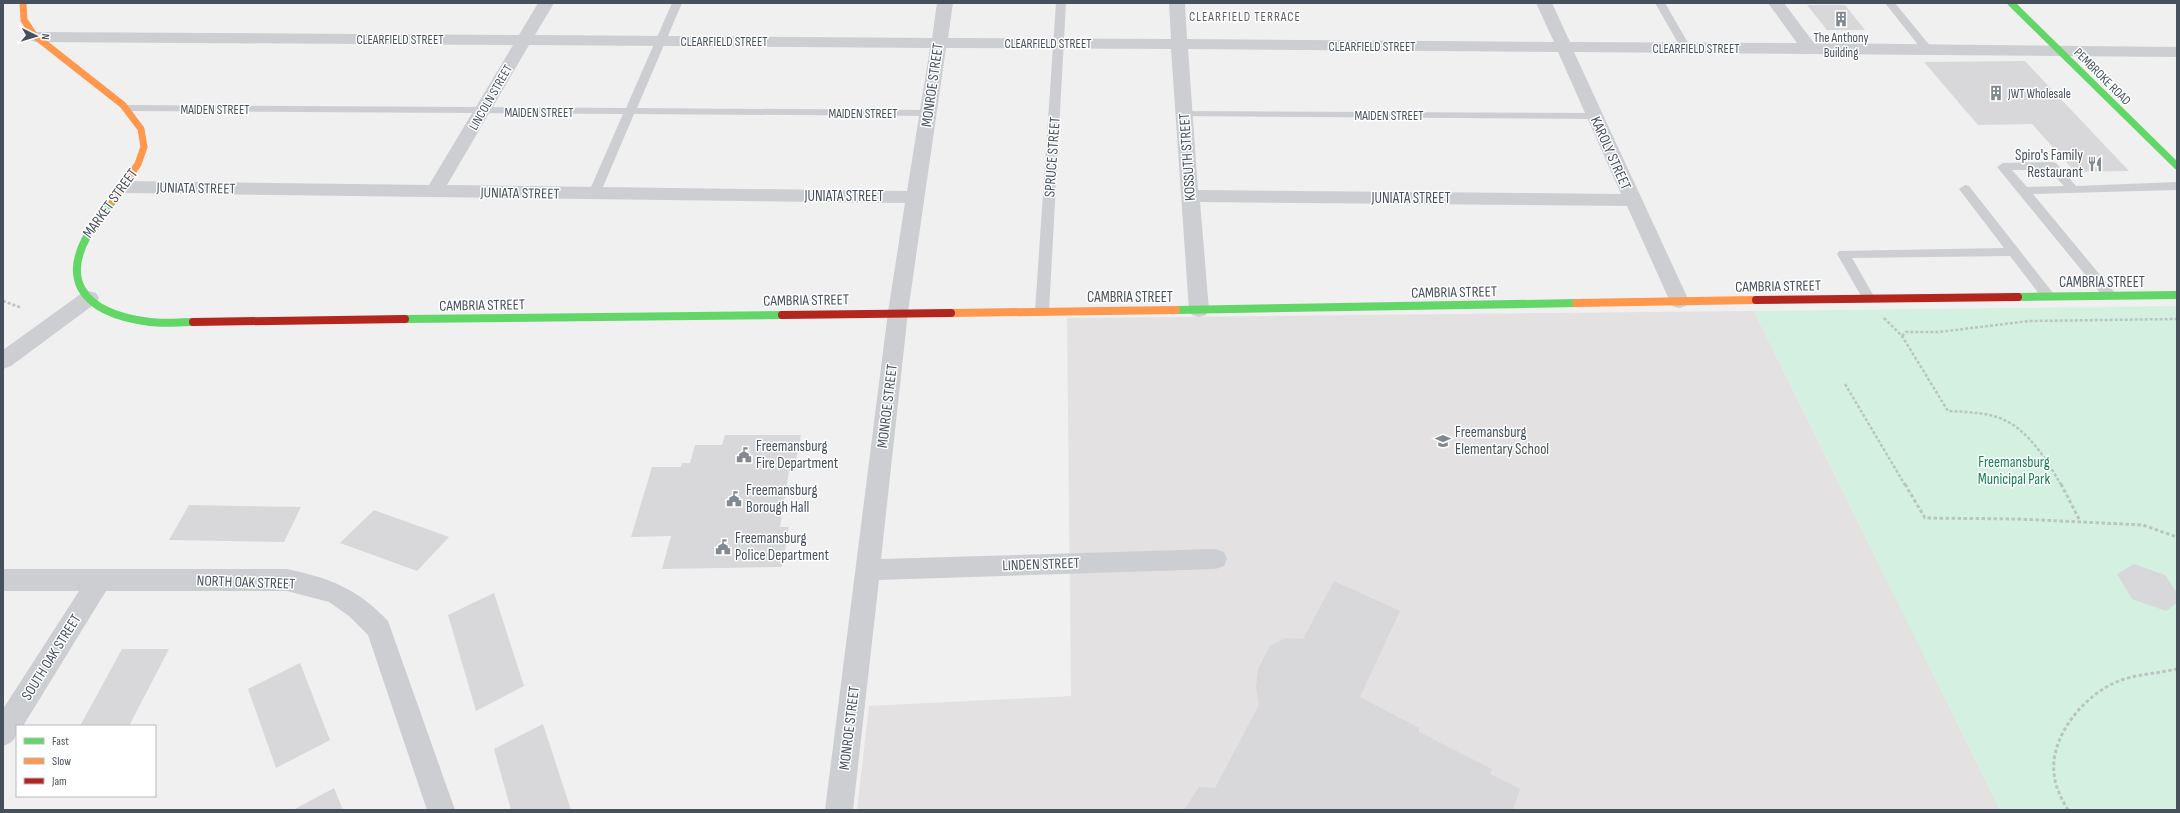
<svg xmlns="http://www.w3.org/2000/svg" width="2180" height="813" viewBox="0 0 2180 813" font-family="'Sofia Sans Condensed',sans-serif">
  <rect width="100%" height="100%" fill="#f1f0f0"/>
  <path fill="#e3e1e2" d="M1754 311 2000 810H857L869 706 1071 696 1067 318Z"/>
  <path fill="#d4f0e1" d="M2177 306V810H2000L1754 311Z"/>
  <g fill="#d8d8da">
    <path d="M1807 5H1845L1865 30H1827Z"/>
    <path d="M2025 61 2112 153 2129 171 2075 172 2032 124 1978 125 1924 62Z"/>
    <path d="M725 435H801L794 471H789L780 527H789L782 567 662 569 671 536 631 537 652 467H681L682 463H690L695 445H722Z"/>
    <path d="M189 505 301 507 284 542 169 540Z"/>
    <path d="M374 510 449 537 417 571 340 543Z"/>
    <path d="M2134 564 2165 575 2177 593V603L2166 611 2132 599 2117 574Z"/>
    <path d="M1334 581 1400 611 1360 697 1419 728V732L1492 769 1490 774 1520 789 1513 810H1184L1199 787 1215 788 1259 705 1256 688 1258 669 1270 646 1286 638 1303 639Z"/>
    <path d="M494 593 524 686 476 711 448 615Z"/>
    <path d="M122 649H169L129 726H80Z"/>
    <path d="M300 663 330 740 276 768 248 689Z"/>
    <path d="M543 724 571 810H511L494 749Z"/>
    <path d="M334 788 343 810H293Z"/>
  </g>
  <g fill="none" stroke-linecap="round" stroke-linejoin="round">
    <g stroke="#b9c5c2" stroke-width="2.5" stroke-dasharray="3 2" stroke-linecap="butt">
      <path d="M3 301 22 308"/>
      <path d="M1884 318 1902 336 1948 411C1964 412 1981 412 1997 417 2026 426 2047 460 2061 485"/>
      <path d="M1902 336 1906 332H1939L2029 321 2177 319"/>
      <path d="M1845 384 1905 485"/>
    </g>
    <g stroke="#b9c5c2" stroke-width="3" stroke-dasharray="3.5 2.5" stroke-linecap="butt">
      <path d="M1905 484 1925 518 2019 519 2143 525 2177 537"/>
      <path d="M2061 484 2080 521"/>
      <path d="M2068 810C2061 798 2055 787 2054 773 2050 737 2083 697 2114 683 2133 674 2156 674 2177 669"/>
    </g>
    <g fill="#ccced1" fill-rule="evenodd">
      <path d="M672 3H682L637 108 927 110 932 113 927 116 634 114 600 194 594 198 588 194 623 114 126 111 121 108 126 105 626 108Z"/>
      <path d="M1056 3H1066L1049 311 1047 314H1037L1035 311Z"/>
      <path d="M1655 3H1665L1691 48 1690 50H1682Z"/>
      <path d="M1885 3H1895L1931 47V51H1923Z"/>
      <path d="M1183 111 1594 113 1600 116 1594 119 1179 116 1178 114 1179 112Z"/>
      <path d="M2052 162 2056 163 2076 186 2177 182V190L2033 194 2115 293 2116 296 2115 299H2105L1997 167 2003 163ZM2012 170H2049L2064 186 2027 187Z"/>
      <path d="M1965 185 1969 186 2053 293 2054 296 2053 299H2043L2010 256 1852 258 1875 298 1874 301H1864L1837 254 1839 251 2004 248 1959 189Z"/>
    </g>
    <g fill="#ccced1" fill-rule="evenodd">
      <path d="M538 3H554L535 35 932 38 937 3H953L948 38 1171 39 1169 3H1185L1187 39 1554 42 1536 3H1552L1570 42 1797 43 1768 3H1784L1814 43 2177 47V57L1574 52 1689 301 1686 306 1679 308 1672 306 1627 206 1200 202 1209 310 1206 315 1199 317 1192 315 1189 310 1171 49 946 48 908 312 881 559 1215 549 1224 552 1227 559 1224 566 1215 569 879 580 853 810H825L888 312 905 203 125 193 118 191 116 187 118 183 125 181 429 185 513 45 36 42 30 40 28 37 30 34 36 32 519 35ZM529 45 930 48 907 191 447 185ZM1188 49 1558 52 1621 194 1198 190Z"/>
      <path d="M89 291 96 293 99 298 96 303 11 366 3 369V350L82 293Z"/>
      <path d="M3 569H287C330 578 358 589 388 621L455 810H427L368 635 349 616 329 602 287 591H106L23 726H17C17 738 14 742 3 746V709L79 591H3Z"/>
    </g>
    <g stroke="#63d668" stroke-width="7">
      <path d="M2011 3 2177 166"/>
      <path d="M100 218 113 201"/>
    </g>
    <g stroke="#63d668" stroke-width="8">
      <path d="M100 217C54 277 80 313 150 322 164 324 179 322 193 322"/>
      <path d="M2018 297 2177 295"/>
      <path d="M1176 310 1576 303"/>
      <path d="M405 319 782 315"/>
    </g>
    <path stroke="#ff974d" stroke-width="7" d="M23 3 24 20 34 35 123 105 141 129 144 147 138 164 113 201"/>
    <g stroke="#ff974d" stroke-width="8">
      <path d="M1576 303 1756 300"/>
      <path d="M951 313 1176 310"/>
    </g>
    <g stroke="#b3261e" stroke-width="8">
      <path d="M1756 300 2018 297"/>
      <path d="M782 315 951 313"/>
      <path d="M193 322 405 319"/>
    </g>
  </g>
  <defs>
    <g id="building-bare" transform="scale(1.2)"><path d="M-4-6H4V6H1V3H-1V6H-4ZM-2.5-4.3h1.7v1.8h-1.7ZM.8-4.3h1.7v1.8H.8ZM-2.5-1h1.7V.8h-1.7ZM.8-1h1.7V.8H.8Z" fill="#828990" stroke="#fff" stroke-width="2.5" paint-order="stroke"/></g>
    <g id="restaurant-bare" transform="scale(1.2)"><path d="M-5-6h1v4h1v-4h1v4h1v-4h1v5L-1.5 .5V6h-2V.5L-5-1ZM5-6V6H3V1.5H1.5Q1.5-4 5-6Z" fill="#828990" stroke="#fff" stroke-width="2.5" paint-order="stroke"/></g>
    <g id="school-bare" transform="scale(1.2)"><path d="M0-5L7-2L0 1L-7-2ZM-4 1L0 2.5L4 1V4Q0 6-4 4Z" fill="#828990" stroke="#fff" stroke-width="2.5" paint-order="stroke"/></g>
    <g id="civic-bare" transform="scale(1.2)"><path d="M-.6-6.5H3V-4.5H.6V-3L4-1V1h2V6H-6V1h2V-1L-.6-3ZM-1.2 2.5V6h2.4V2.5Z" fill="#828990" stroke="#fff" stroke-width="2.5" paint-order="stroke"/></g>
  </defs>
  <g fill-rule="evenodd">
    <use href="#building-bare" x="1841" y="19"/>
    <use href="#building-bare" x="1996" y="93"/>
    <use href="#restaurant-bare" x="2095" y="164"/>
    <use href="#school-bare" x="1443" y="441"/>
    <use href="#civic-bare" x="744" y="455"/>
    <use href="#civic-bare" x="734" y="499"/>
    <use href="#civic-bare" x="723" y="547"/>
  </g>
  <g text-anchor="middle" stroke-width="3" stroke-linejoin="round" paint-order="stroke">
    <g font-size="13" letter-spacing="1" fill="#5c5f64" stroke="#fff">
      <text x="1245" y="21">CLEARFIELD TERRACE</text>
    </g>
    <g font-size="13" fill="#47515d" stroke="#fff">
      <text x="1841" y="42">The Anthony<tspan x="1841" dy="15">Building</tspan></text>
      <text x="2008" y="98" text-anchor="start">JWT Wholesale</text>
    </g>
    <g font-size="13" fill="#47515d" stroke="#fff">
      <text x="400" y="44">CLEARFIELD STREET</text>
      <text x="724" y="46">CLEARFIELD STREET</text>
      <text x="1048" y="48">CLEARFIELD STREET</text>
      <text x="1372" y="51">CLEARFIELD STREET</text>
      <text x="1696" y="53">CLEARFIELD STREET</text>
      <text transform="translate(2103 76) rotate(45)" y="5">PEMBROKE ROAD</text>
      <text transform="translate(490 97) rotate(-60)" y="5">LINCOLN STREET</text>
      <text x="215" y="114">MAIDEN STREET</text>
      <text x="539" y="117">MAIDEN STREET</text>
      <text x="863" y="118">MAIDEN STREET</text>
      <text x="1389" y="120">MAIDEN STREET</text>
    </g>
    <g font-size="15" fill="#47515d" stroke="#fff">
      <text transform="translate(932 85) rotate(-82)" y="5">MONROE STREET</text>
      <text transform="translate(1611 153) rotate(66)" y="5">KAROLY STREET</text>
      <text transform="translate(1052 157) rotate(-86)" y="5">SPRUCE STREET</text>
      <text transform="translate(1187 157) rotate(-94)" y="5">KOSSUTH STREET</text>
      <text transform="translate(196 188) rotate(1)" y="5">JUNIATA STREET</text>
      <text transform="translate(520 193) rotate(1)" y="5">JUNIATA STREET</text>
      <text x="844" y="201">JUNIATA STREET</text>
      <text x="1411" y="203">JUNIATA STREET</text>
      <text transform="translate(110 203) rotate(-54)" y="5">MARKET STREET</text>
      <text x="2102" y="287">CAMBRIA STREET</text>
      <text transform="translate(1778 286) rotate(-1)" y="5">CAMBRIA STREET</text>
      <text transform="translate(1454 292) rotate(-1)" y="5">CAMBRIA STREET</text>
      <text x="1130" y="302">CAMBRIA STREET</text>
      <text transform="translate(806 300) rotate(-1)" y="5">CAMBRIA STREET</text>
      <text transform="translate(482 305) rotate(-1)" y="5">CAMBRIA STREET</text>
      <text transform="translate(887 406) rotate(-83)" y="5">MONROE STREET</text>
      <text transform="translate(1041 564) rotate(-2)" y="5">LINDEN STREET</text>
      <text transform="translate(246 582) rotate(2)" y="5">NORTH OAK STREET</text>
      <text transform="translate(51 657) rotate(-58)" y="5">SOUTH OAK STREET</text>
      <text transform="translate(849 728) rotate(-83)" y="5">MONROE STREET</text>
    </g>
    <g font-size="15" fill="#47515d" stroke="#fff" text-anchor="start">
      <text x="2083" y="160" text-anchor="end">Spiro's Family<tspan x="2083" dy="17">Restaurant</tspan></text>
      <text x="1455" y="437">Freemansburg<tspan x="1455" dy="17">Elementary School</tspan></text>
      <text x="756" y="451">Freemansburg<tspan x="756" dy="17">Fire Department</tspan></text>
      <text x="746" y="495">Freemansburg<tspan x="746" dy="17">Borough Hall</tspan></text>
      <text x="735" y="543">Freemansburg<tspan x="735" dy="17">Police Department</tspan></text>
    </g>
    <g font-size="15" fill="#168054" stroke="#fff">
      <text x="2014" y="467">Freemansburg<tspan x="2014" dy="17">Municipal Park</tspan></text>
    </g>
  </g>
  <rect width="2180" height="813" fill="none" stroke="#47515d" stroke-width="8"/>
  <rect x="16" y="725" width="140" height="72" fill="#ffffff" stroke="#b5b9be"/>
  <rect x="24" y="738" width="20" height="6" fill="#63d668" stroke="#b5b9be"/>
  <text x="52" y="745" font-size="12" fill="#47515d">Fast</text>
  <rect x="24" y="758" width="20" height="6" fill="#ff974d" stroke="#b5b9be"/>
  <text x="52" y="765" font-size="12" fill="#47515d">Slow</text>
  <rect x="24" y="778" width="20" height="6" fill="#b3261e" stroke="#b5b9be"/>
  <text x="52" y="785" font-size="12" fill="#47515d">Jam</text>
  <g transform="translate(36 36) rotate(95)" stroke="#ffffff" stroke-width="3" paint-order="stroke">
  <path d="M0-3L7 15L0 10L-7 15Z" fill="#47515d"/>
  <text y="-6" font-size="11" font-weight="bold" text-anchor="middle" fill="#47515d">N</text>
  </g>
</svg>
